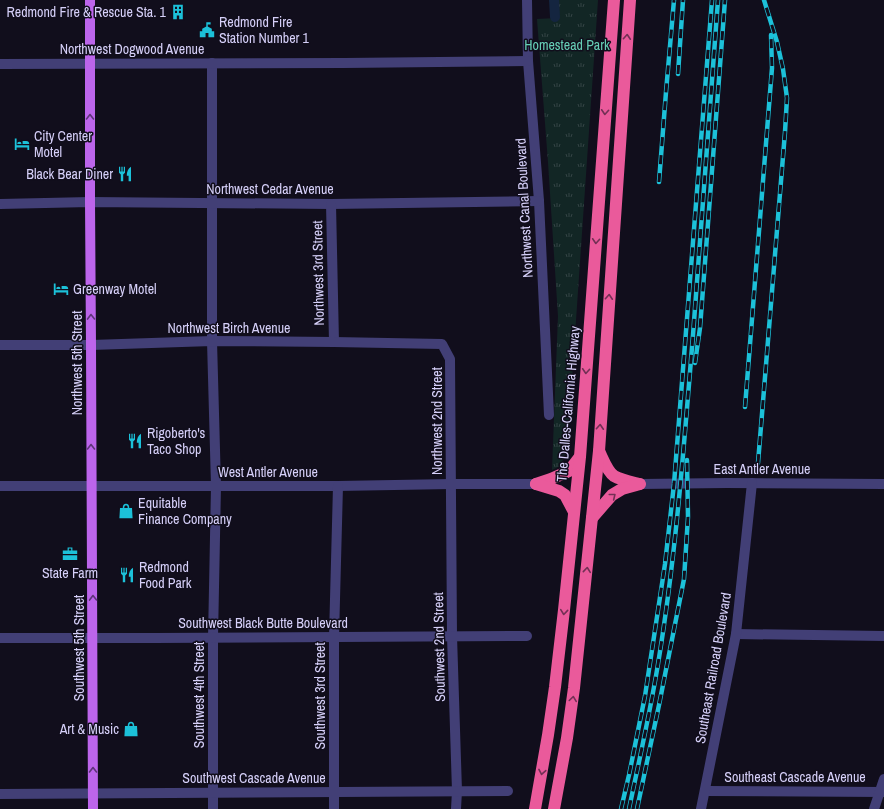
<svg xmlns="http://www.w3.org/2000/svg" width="884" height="809" viewBox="0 0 884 809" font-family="'Archivo Narrow',sans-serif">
  <defs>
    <pattern id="park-tufts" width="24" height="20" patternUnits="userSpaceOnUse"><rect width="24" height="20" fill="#122625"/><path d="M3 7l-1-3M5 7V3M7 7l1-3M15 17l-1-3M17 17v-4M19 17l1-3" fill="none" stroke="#344445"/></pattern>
  </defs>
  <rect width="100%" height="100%" fill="#110e1c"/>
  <path fill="url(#park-tufts)" d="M558 0H598L567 451 560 466 552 470 558 316 548 162 537 19 558 18Z"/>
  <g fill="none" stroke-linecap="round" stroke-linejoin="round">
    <path stroke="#142540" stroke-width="10" d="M554 0 555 17"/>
    <g stroke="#423f76" stroke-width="10">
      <path d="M527 0 528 61 539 201 549 415"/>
      <path d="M212 63V341L216 486 213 638V809"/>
      <path d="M0 64 344 63 528 61"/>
      <path d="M0 204 90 202 331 204 539 201"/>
      <path d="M331 204 334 342"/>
      <path d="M0 345H91L212 341 334 342 442 344 450 359 452 636 457 791 456 809"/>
      <path d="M640 484 727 483 884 484"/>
      <path d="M0 486H338L451 484H536"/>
      <path d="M736 634 884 636"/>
      <path d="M0 638H154L527 636"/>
      <path d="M705 791 884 792"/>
      <path d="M0 794 508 791"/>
      <path d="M334 809V637L338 486"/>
      <path d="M701 809 736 634 752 483"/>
      <path d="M874 809 884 779"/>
    </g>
    <path stroke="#bc65eb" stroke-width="10" d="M90 0V202L91 345 93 809"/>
    <g stroke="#ea5a9b" stroke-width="12">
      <path d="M599 451C603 459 607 471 614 476 621 480 631 482 639 484"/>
      <path d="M536 484 551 479 569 471 579 458"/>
      <path d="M536 484 559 491 565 495 574 512"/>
      <path d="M592 518 612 495 622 489 640 484"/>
      <path d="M535 809 548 735 555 687 564 610 580 457 614 0"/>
      <path d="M554 809 567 738 574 688 599 451 630 0"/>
    </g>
    <g stroke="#1cc1d9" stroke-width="4.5">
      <g id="rail">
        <path d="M678 74 683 0"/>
        <path d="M659 182 666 92 674 0"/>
        <path d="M695 363 700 328 725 0"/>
        <path d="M745 407 772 68 771 35"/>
        <path d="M758 463 785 132 787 98 783 69 777 42 764 0"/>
        <path d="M621 809 629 775 645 696 665 564 674 484 712 0"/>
        <path d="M629 809C639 761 650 713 658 664 676 555 684 445 693 335 701 223 710 112 718 0"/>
        <path d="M637 809 659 705 684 579 688 517 687 460"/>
      </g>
    </g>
    <use href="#rail" stroke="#110e1c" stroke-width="3" stroke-dasharray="9" stroke-linecap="butt"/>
  </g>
  <defs><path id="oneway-chevron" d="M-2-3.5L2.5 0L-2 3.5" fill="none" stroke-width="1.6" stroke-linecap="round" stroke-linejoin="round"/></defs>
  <g stroke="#733055">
    <use href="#oneway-chevron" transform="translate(627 37) rotate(-86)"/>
    <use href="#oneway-chevron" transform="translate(605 112) rotate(94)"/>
    <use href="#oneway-chevron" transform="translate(596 241) rotate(94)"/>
    <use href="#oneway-chevron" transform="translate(609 297) rotate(-86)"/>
    <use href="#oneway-chevron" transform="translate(586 371) rotate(94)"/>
    <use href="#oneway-chevron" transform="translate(600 427) rotate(-86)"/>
    <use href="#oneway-chevron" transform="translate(613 496) rotate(-39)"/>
    <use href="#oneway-chevron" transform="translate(587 570) rotate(-84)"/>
    <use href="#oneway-chevron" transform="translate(564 612) rotate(96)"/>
    <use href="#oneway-chevron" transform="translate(573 699) rotate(-82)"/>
    <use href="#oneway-chevron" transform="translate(542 772) rotate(100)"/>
  </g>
  <g stroke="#5e3579">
    <use href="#oneway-chevron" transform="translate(90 117) rotate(-90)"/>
    <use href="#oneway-chevron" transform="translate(91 317) rotate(-91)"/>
    <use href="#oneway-chevron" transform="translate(91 447) rotate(-90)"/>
    <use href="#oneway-chevron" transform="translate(93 598) rotate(-91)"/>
    <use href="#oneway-chevron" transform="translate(93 770) rotate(-90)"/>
  </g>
  <defs>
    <g id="building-bare" transform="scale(1.2)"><path d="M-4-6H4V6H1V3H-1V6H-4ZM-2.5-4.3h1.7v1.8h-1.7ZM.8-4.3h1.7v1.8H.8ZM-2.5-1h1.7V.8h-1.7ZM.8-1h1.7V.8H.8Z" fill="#1cc1d9" stroke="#110e1c" stroke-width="2.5" paint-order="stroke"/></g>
    <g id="civic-bare" transform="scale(1.2)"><path d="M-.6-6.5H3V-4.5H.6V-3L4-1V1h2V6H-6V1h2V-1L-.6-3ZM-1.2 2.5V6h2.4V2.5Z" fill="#1cc1d9" stroke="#110e1c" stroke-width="2.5" paint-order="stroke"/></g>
    <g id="hotel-bare" transform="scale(1.2)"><path d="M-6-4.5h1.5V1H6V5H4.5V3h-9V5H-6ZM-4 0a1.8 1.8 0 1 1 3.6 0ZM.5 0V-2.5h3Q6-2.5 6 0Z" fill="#1cc1d9" stroke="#110e1c" stroke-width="2.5" paint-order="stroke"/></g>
    <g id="restaurant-bare" transform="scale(1.2)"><path d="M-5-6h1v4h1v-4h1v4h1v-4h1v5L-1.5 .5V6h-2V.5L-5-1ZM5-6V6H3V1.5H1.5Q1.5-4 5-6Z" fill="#1cc1d9" stroke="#110e1c" stroke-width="2.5" paint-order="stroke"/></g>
    <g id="shop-bare" transform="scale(1.2)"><path d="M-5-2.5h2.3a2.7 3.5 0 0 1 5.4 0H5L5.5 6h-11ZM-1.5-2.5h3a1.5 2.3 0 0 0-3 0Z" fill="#1cc1d9" stroke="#110e1c" stroke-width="2.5" paint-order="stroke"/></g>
    <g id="office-bare" transform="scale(1.2)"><path d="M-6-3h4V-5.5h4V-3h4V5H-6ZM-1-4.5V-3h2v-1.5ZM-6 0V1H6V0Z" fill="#1cc1d9" stroke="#110e1c" stroke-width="2.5" paint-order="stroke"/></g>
  </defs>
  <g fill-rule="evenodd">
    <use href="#building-bare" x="178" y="12"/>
    <use href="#civic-bare" x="207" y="30"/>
    <use href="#hotel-bare" x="22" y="144"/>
    <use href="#restaurant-bare" x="125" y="174"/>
    <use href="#hotel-bare" x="61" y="289"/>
    <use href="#restaurant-bare" x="135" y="441"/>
    <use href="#shop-bare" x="126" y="511"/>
    <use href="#office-bare" x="70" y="554"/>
    <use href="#restaurant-bare" x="127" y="575"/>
    <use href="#shop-bare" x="131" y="729"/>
  </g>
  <g text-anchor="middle" stroke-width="3" stroke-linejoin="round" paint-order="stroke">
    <g font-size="14" fill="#d6d0f9" stroke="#110e1c" text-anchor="start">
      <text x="166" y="17" text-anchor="end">Redmond Fire &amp; Rescue Sta. 1</text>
      <text x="219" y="27">Redmond Fire<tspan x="219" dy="16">Station Number 1</tspan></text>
      <text x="34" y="141">City Center<tspan x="34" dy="16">Motel</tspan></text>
      <text x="113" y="179" text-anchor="end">Black Bear Diner</text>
      <text x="73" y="294">Greenway Motel</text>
      <text x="147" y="438">Rigoberto's<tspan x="147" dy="16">Taco Shop</tspan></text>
      <text x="138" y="508">Equitable<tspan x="138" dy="16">Finance Company</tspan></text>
      <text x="139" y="572">Redmond<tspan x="139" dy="16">Food Park</tspan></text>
      <text x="70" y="578" text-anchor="middle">State Farm</text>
      <text x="119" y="734" text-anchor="end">Art &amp; Music</text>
    </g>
    <g font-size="14" fill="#66cfb7" stroke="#110e1c">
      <text x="567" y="50">Homestead Park</text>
    </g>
    <g font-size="14" fill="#d6d0f9" stroke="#110e1c">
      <text x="132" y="54">Northwest Dogwood Avenue</text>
      <text x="270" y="194">Northwest Cedar Avenue</text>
      <text transform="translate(524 208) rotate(-93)" y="5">Northwest Canal Boulevard</text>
      <text transform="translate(318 273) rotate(-91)" y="5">Northwest 3rd Street</text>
      <text x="229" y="333">Northwest Birch Avenue</text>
      <text transform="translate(77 363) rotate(-90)" y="5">Northwest 5th Street</text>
      <text transform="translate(568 404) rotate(-85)" y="5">The Dalles-California Highway</text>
      <text transform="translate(437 421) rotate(-90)" y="5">Northwest 2nd Street</text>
      <text x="762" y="474">East Antler Avenue</text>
      <text x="268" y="477">West Antler Avenue</text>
      <text x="263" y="628">Southwest Black Butte Boulevard</text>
      <text transform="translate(439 647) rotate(-91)" y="5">Southwest 2nd Street</text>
      <text transform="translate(79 648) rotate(-90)" y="5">Southwest 5th Street</text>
      <text transform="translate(713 668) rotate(-80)" y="5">Southeast Railroad Boulevard</text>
      <text transform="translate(199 695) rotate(-90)" y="5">Southwest 4th Street</text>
      <text transform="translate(320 696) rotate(-90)" y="5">Southwest 3rd Street</text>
      <text x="795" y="782">Southeast Cascade Avenue</text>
      <text x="254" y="783">Southwest Cascade Avenue</text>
    </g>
  </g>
</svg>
